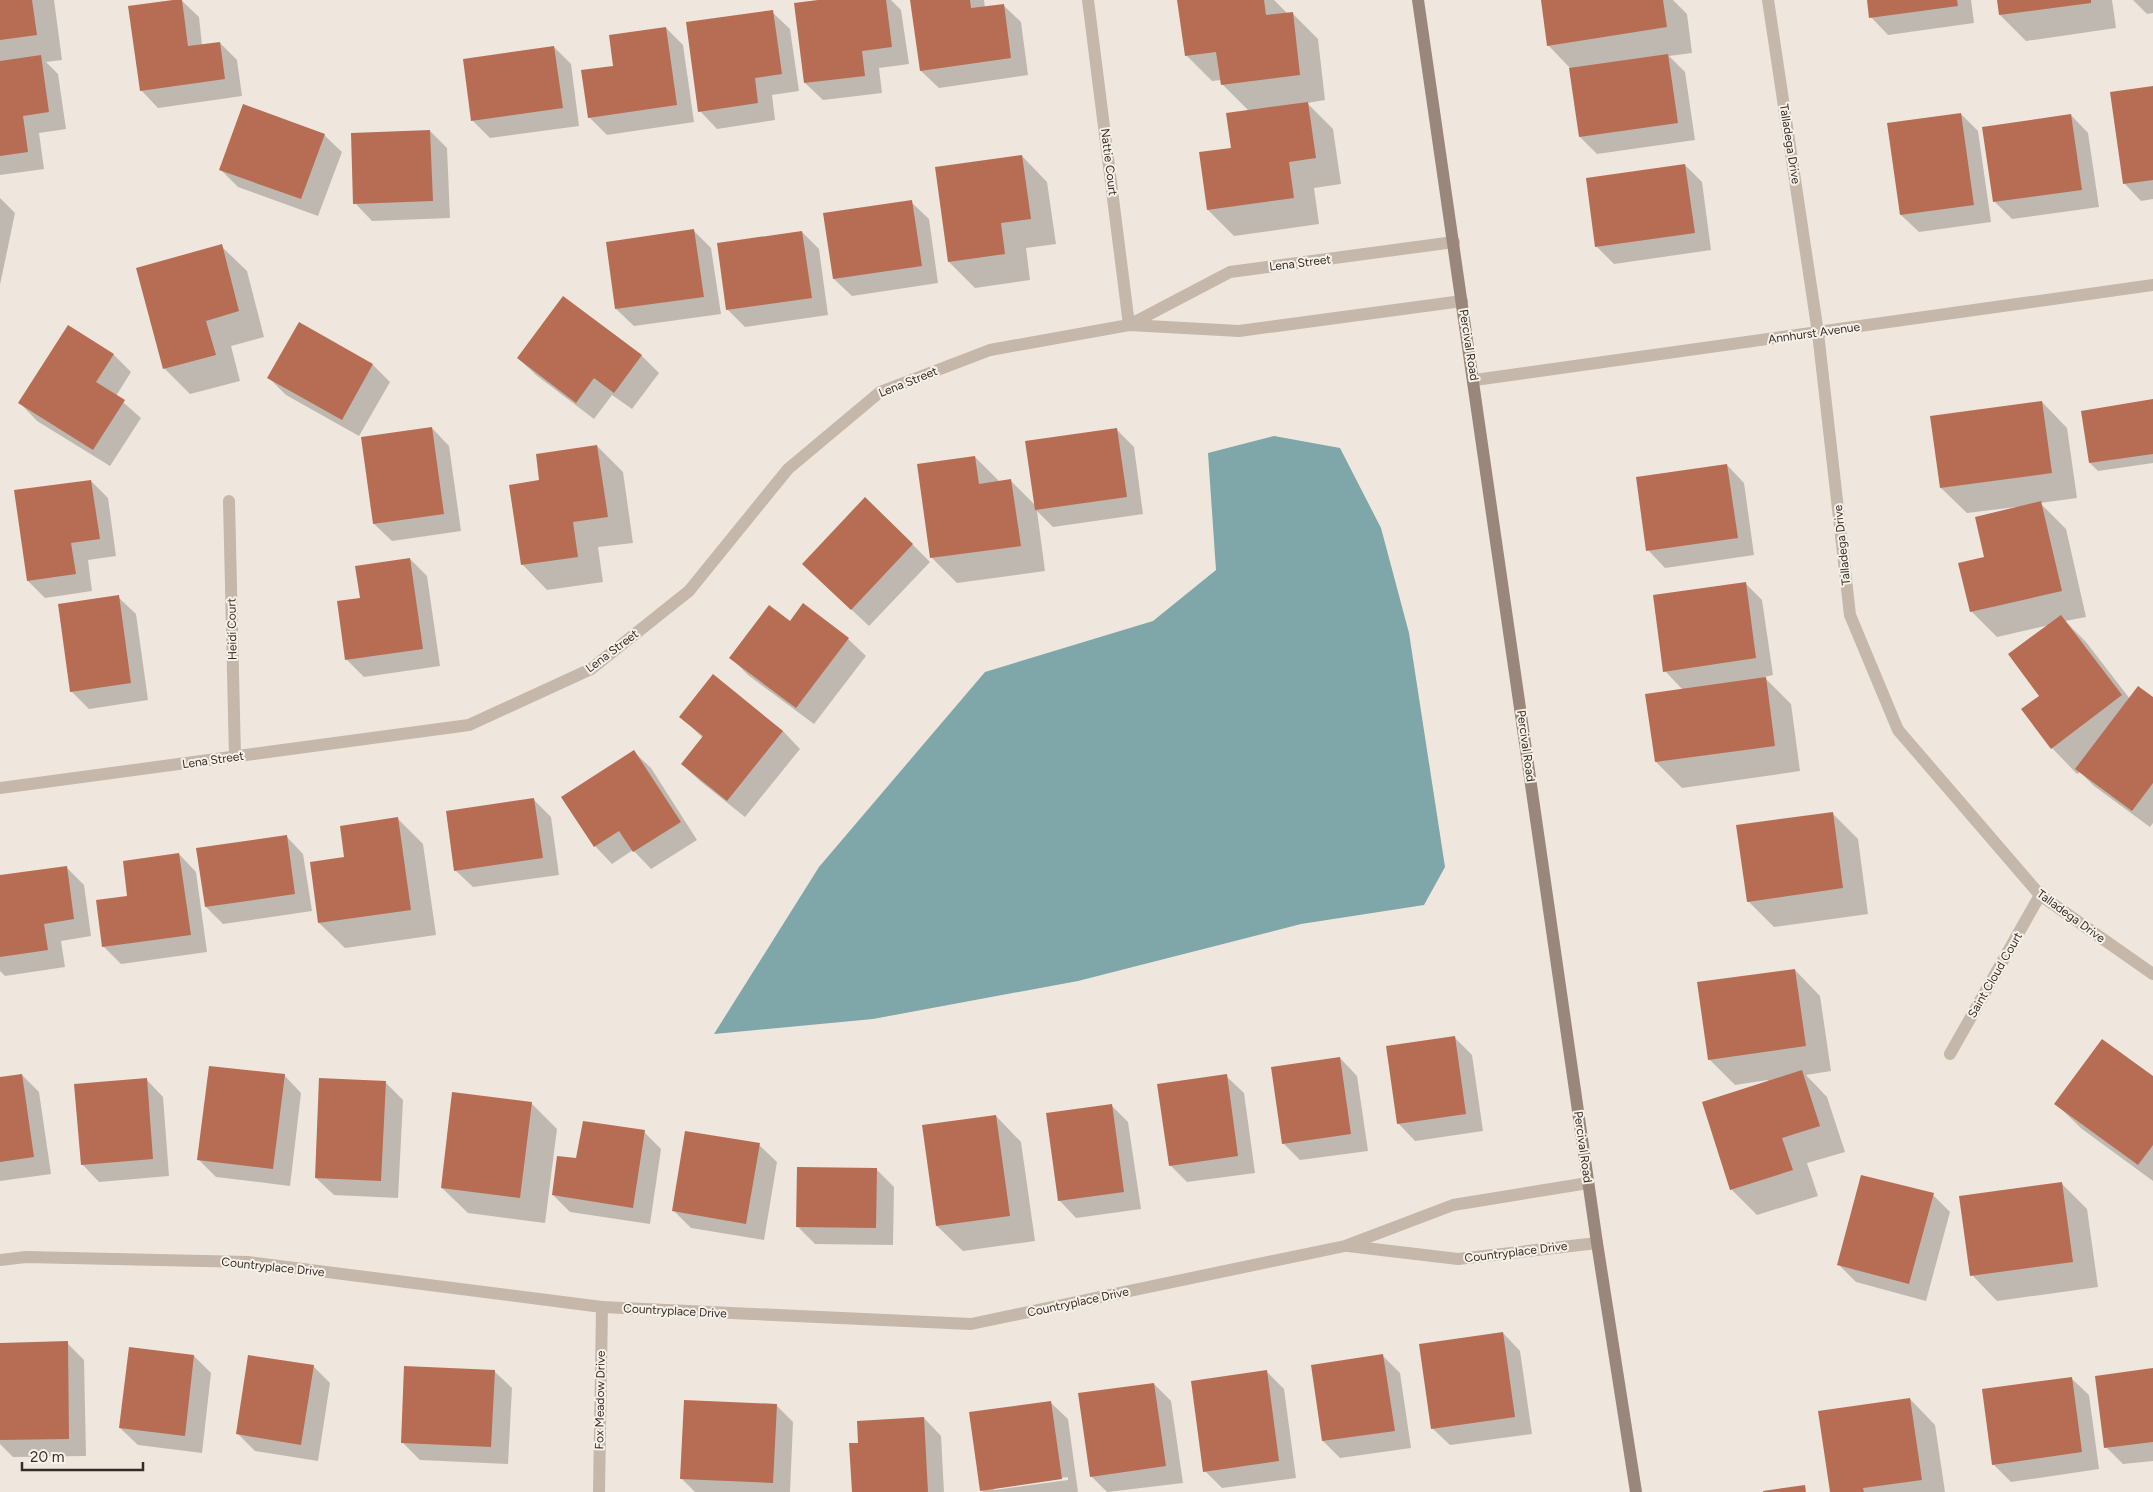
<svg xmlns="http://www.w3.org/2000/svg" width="2153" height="1492" viewBox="0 0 2153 1492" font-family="Figtree,sans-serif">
  <rect width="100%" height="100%" fill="#efe7dd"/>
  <path fill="#7fa6a8" d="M1274 436 1340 448 1381 528 1409 633 1445 867 1424 905 1301 924 1078 981 873 1019 714 1034 819 867 985 672 1153 621 1216 570 1208 453Z"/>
  <g fill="#0003" fill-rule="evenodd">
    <path d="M0 0H54L62 60 46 62 58 74 66 129 39 133 44 169 0 175Z"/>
    <path d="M181 0 199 17 202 45 220 43 237 60 242 96 158 108 141 90Z"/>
    <path d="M827 0H891L901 10 909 64 879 68 882 93 823 100 805 83Z"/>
    <path d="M911 0H984L985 8 1003 5 1021 22 1028 75 939 88 921 71Z"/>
    <path d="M1179 0H1274L1288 14 1292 13 1318 39 1325 100 1307 103 1333 129 1341 184 1314 188 1319 224 1234 236 1208 210 1200 153 1232 149 1249 111 1222 84 1221 80 1212 81 1186 55Z"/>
    <path d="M1542 0H1673L1687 14 1692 53 1669 56 1685 72 1695 140 1597 154 1580 137 1570 68 1548 45Z"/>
    <path d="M1868 0H1971L1974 23 1888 35 1871 17Z"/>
    <path d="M1998 0H2112L2116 28 2026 41 2000 15Z"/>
    <path d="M2133 0H2153V13L2147 14Z"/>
    <path d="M772 12 790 29 799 91 772 95 775 120 717 129 700 111Z"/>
    <path d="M666 28 683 45 694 122 607 135 589 117 615 67Z"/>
    <path d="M554 47 571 64 579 126 490 138 473 121Z"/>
    <path d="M2153 87V199L2141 201 2124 183Z"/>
    <path d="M1961 114 1978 131 1991 222 1919 232 1901 215Z"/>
    <path d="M2071 115 2088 133 2099 207 2012 219 1994 201Z"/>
    <path d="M430 131 447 148 450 218 372 221 355 203Z"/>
    <path d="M324 135 342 152 318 216 238 187 220 169Z"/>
    <path d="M1022 156 1047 182 1056 244 1026 248 1030 280 975 288 949 262 936 168Z"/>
    <path d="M1685 165 1702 182 1711 250 1614 264 1596 246Z"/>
    <path d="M0 198 15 213 0 285Z"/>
    <path d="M911 202 929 219 938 283 852 296 834 279Z"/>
    <path d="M694 231 711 248 721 314 634 326 616 309Z"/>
    <path d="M802 232 819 249 828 315 745 327 727 309Z"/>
    <path d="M221 246 247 271 264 337 231 346 240 381 190 394 165 369 137 269Z"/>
    <path d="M564 298 642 356 659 373 632 409 612 395 594 419 536 375 518 358Z"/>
    <path d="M300 324 373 365 390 382 359 436 286 395 269 378Z"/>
    <path d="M69 327 114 355 131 372 116 396 141 418 110 466 37 421 20 403Z"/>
    <path d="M2153 400V463L2098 471 2090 463Z"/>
    <path d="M2042 402 2067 428 2077 498 2040 503 2066 529 2086 617 2065 621 2086 642 2130 699H2153V823L2150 827 2094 786 2080 772 2077 774 2052 748 2041 696 2049 625 1997 637 1971 611 1986 558 2016 507 1967 513 1941 488Z"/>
    <path d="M432 428 449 446 461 531 392 541 374 524Z"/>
    <path d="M1116 429 1134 447 1143 514 1053 527 1037 511 1045 571 957 583 932 558 975 457 1000 482 1011 481 1035 505Z"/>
    <path d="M597 446 623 472 633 543 598 547 603 582 547 590 522 564 541 482Z"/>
    <path d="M1727 465 1744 483 1754 555 1665 568 1648 550Z"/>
    <path d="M91 481 108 498 116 556 88 560 92 591 45 598 28 581Z"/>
    <path d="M912 544 930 562 869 626 821 581Z"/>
    <path d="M410 559 427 576 440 666 364 677 347 660 361 599Z"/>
    <path d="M1745 583 1762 600 1773 675 1764 677 1791 704 1800 771 1682 788 1656 762 1647 695 1683 690 1665 671Z"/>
    <path d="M118 597 136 614 148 700 89 709 71 691Z"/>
    <path d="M791 623 848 639 866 656 814 724 748 675 731 658Z"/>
    <path d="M713 676 783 731 800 749 745 817 700 781 682 764 703 738 681 717Z"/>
    <path d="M633 751 651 768 697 840 651 869 633 850 612 864 595 846Z"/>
    <path d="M534 800 551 817 559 875 473 887 455 870Z"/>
    <path d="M1832 813 1858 839 1868 914 1774 927 1748 901Z"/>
    <path d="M398 819 423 844 436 935 345 948 319 923 346 858Z"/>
    <path d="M286 836 303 854 312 911 223 924 206 907Z"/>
    <path d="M179 854 196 872 207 952 121 964 104 947 129 897Z"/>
    <path d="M66 867 84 885 91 936 61 941 65 967 5 976 0 971V877Z"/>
    <path d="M1795 970 1820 996 1831 1071 1806 1075 1827 1097 1845 1152 1807 1163 1818 1196 1757 1215 1731 1189 1768 1080 1735 1085 1709 1059Z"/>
    <path d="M1455 1038 1472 1055 1483 1131 1415 1141 1398 1123Z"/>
    <path d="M1340 1058 1357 1076 1368 1151 1300 1160 1283 1143Z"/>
    <path d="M22 1075 39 1092 51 1174 0 1181V1078Z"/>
    <path d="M284 1075 301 1093 290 1186 216 1177 198 1159Z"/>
    <path d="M1226 1076 1244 1093 1255 1173 1187 1182 1170 1165Z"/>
    <path d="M2153 1078V1181L2082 1129 2056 1104Z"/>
    <path d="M146 1079 163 1097 169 1176 99 1182 82 1164Z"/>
    <path d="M385 1082 403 1100 398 1198 334 1195 316 1178Z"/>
    <path d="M531 1103 557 1129 545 1223 468 1213 442 1188Z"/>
    <path d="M1111 1105 1128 1122 1141 1209 1076 1218 1059 1200Z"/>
    <path d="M996 1116 1021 1142 1035 1241 963 1251 937 1226Z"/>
    <path d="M644 1132 661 1149 650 1224 570 1212 553 1195 577 1160Z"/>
    <path d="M759 1145 777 1162 764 1240 691 1228 673 1210Z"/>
    <path d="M877 1170 894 1187 893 1245 815 1244 797 1226Z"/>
    <path d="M2061 1183 2087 1209 2098 1287 1997 1301 1972 1275Z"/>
    <path d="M1933 1195 1950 1212 1926 1301 1856 1282 1839 1265Z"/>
    <path d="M1503 1333 1520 1351 1532 1434 1450 1445 1432 1428Z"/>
    <path d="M67 1343 84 1360 86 1456 13 1457 0 1444V1344Z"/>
    <path d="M130 1348 194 1356 211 1373 202 1453 138 1445 120 1428Z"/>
    <path d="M1383 1356 1400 1373 1411 1448 1340 1458 1323 1441Z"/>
    <path d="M313 1366 330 1383 318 1461 255 1451 238 1434Z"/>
    <path d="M2153 1369V1461L2123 1464 2106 1447Z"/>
    <path d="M494 1371 512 1388 508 1464 420 1460 403 1443Z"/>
    <path d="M1266 1371 1284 1389 1296 1478 1222 1488 1205 1471Z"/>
    <path d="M2071 1378 2089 1395 2099 1469 2011 1482 1993 1464Z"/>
    <path d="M1154 1384 1171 1401 1183 1483 1107 1492 1091 1476Z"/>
    <path d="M1910 1399 1935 1425 1945 1492H1831Z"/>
    <path d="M1050 1402 1068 1419 1078 1492H983L982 1490ZM1068 1477V1480L994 1490V1487Z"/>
    <path d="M776 1405 793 1422 790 1492H695L682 1479Z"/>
    <path d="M924 1418 941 1436 944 1492H853L860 1444Z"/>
  </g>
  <g fill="#b76d53">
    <path d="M0 0H32L37 35 0 40Z"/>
    <path d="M173 0H182L188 46 220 42 225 79 140 91 128 6Z"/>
    <path d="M818 0H886L892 47 862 51 865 76 804 83 794 3Z"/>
    <path d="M910 0H970L971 8 1004 4 1011 58 920 71Z"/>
    <path d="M1177 0H1264L1266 15 1293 12 1300 75 1221 85 1216 52 1185 56Z"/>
    <path d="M1541 0H1663L1667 27 1547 46Z"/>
    <path d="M1867 0H1957L1958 6 1869 18Z"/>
    <path d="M1997 0H2091V3L1999 15Z"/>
    <path d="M773 10 782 74 755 78 758 103 698 112 686 22Z"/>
    <path d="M666 27 677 105 588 118 581 70 613 66 609 35Z"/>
    <path d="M554 46 563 108 471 121 463 59Z"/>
    <path d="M1668 54 1678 123 1579 137 1569 68Z"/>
    <path d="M41 55 49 112 23 116 28 152 0 156V61Z"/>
    <path d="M2153 86V180L2123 184 2110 92Z"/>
    <path d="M1308 102 1316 158 1289 162 1294 198 1207 210 1199 152 1231 148 1226 113Z"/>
    <path d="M243 104 325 134 301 199 219 170Z"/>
    <path d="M1961 113 1974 205 1900 215 1887 123Z"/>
    <path d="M2071 114 2082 190 1993 202 1982 127Z"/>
    <path d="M430 130 433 201 353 204 351 133Z"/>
    <path d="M1022 155 1031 219 1001 223 1005 254 948 262 935 167Z"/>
    <path d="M1685 164 1695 233 1595 247 1586 178Z"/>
    <path d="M912 200 922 266 833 279 823 213Z"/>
    <path d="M694 229 704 297 615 309 606 242Z"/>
    <path d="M802 231 812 298 726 310 717 243Z"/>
    <path d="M222 244 239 311 206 321 216 355 163 369 136 268Z"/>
    <path d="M563 296 642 355 614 393 594 378 576 403 517 358Z"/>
    <path d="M299 322 373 364 342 420 267 378Z"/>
    <path d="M68 325 114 354 96 382 125 400 93 450 18 403Z"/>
    <path d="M2153 399V454L2089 463 2081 411Z"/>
    <path d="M2042 401 2052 473 1940 488 1930 416Z"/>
    <path d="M432 427 444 514 373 524 361 437Z"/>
    <path d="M1117 428 1127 497 1035 510 1025 441Z"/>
    <path d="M597 445 608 517 573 522 578 557 521 565 509 485 539 480 536 454Z"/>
    <path d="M975 456 979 484 1011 479 1021 546 930 558 917 464Z"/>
    <path d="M1727 464 1738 538 1646 551 1636 477Z"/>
    <path d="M91 480 100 539 71 543 76 574 27 581 14 490Z"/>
    <path d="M865 497 913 544 851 610 802 564Z"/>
    <path d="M2041 501 2062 591 1970 612 1958 563 1984 557 1975 517Z"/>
    <path d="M410 558 423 649 345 660 337 601 360 598 355 566Z"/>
    <path d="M1746 582 1756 658 1663 672 1653 595Z"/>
    <path d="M119 595 131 683 70 692 58 604Z"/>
    <path d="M803 603 849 638 796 708 729 658 769 605 790 621Z"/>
    <path d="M2061 615 2122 695 2051 749 2021 709 2039 696 2008 654Z"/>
    <path d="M713 674 783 731 727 801 681 764 703 736 679 717Z"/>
    <path d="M1766 677 1775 746 1655 762 1645 694Z"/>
    <path d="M2138 686 2153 697V783L2132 811 2075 769Z"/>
    <path d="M634 750 681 822 633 852 619 831 594 847 561 797Z"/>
    <path d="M534 798 543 858 454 871 446 811Z"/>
    <path d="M1833 812 1843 888 1747 902 1736 825Z"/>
    <path d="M398 817 411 910 318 923 310 862 344 857 340 826Z"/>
    <path d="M287 835 295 894 205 907 196 848Z"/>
    <path d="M179 853 191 935 102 947 96 900 127 896 123 861Z"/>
    <path d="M67 866 74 919 44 924 48 950 0 957V875Z"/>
    <path d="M1795 969 1806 1046 1708 1060 1697 982Z"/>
    <path d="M1455 1036 1466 1114 1397 1124 1386 1046Z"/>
    <path d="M2102 1039 2153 1076V1145L2138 1165 2054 1104Z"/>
    <path d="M1340 1057 1351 1134 1282 1144 1271 1067Z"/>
    <path d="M209 1066 285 1074 273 1169 197 1160Z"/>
    <path d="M1802 1070 1820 1126 1782 1138 1793 1170 1730 1190 1702 1102Z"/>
    <path d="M22 1074 34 1157 0 1162V1077Z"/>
    <path d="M1227 1074 1238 1156 1169 1166 1157 1084Z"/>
    <path d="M147 1078 153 1159 81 1165 74 1084Z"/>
    <path d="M319 1078 386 1081 381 1181 315 1178Z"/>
    <path d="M452 1092 532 1102 520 1198 441 1188Z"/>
    <path d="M1112 1104 1124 1192 1058 1201 1046 1113Z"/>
    <path d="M996 1115 1010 1216 936 1226 922 1125Z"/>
    <path d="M583 1121 645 1130 633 1208 552 1195 557 1156 576 1158Z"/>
    <path d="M685 1131 760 1143 746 1224 672 1211Z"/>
    <path d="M797 1167 877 1168 876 1228 796 1227Z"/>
    <path d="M1861 1175 1934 1193 1909 1284 1837 1265Z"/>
    <path d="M2062 1182 2073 1262 1970 1276 1959 1196Z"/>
    <path d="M1503 1332 1515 1417 1431 1429 1419 1344Z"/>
    <path d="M68 1341 69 1439 0 1440V1343Z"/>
    <path d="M129 1347 194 1355 185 1436 119 1428Z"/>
    <path d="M1383 1354 1395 1431 1322 1441 1311 1365Z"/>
    <path d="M248 1355 314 1365 301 1445 236 1434Z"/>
    <path d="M404 1366 495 1370 491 1447 401 1443Z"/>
    <path d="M2153 1368V1442L2104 1448 2095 1376Z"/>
    <path d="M1267 1370 1279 1461 1203 1472 1191 1381Z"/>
    <path d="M2072 1377 2082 1452 1992 1465 1982 1389Z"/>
    <path d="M1154 1383 1166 1466 1090 1477 1078 1393Z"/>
    <path d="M1910 1398 1922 1480 1863 1488 1864 1492H1830L1818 1411Z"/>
    <path d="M684 1400 777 1404 773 1483 680 1479Z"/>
    <path d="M1051 1401 1062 1479 980 1491 969 1412Z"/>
    <path d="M924 1417 928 1492H852L849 1443H858L857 1421Z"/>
    <path d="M1805 1485 1806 1492H1763V1491Z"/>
  </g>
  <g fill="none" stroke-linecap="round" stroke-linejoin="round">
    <g stroke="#c5b7aa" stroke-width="12">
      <path d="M1088 0 1129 325"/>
      <path d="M1768 0 1818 333 1850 615 1898 730 2040 895 2153 974"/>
      <path d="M1129 325 1230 272 1454 242"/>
      <path d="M1475 380 2153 285"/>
      <path d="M229 501 235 757"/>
      <path d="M0 788 469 725 591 669 689 591 788 469 880 392 990 350 1129 325 1239 331 1462 301"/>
      <path d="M1950 1054 2040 895"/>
      <path d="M1348 1246 1458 1259 1597 1243"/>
      <path d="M0 1260 26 1257 248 1262 602 1307 971 1324 1345 1246 1453 1205 1588 1183"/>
      <path d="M599 1492 602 1307"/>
    </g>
    <path stroke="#99877c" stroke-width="12" d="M1418 0 1597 1243 1636 1492"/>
  </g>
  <g text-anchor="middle" stroke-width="4" stroke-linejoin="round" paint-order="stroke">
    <g font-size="12" fill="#342c29" stroke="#f7f1e8">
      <text transform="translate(1790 144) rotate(81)" y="4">Talladega Drive</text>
      <text transform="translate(1109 162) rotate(83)" y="4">Nattie Court</text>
      <text transform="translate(1300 263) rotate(-7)" y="4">Lena Street</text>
      <text transform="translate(1814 333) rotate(-8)" y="4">Annhurst Avenue</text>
      <text transform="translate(1469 345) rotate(81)" y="4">Percival Road</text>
      <text transform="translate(908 382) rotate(-22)" y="4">Lena Street</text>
      <text transform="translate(1842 545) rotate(-96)" y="4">Talladega Drive</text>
      <text transform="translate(232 629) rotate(-91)" y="4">Heidi Court</text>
      <text transform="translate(612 651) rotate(-37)" y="4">Lena Street</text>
      <text transform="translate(1526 746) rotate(82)" y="4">Percival Road</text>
      <text transform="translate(213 760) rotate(-8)" y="4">Lena Street</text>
      <text transform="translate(2071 916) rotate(36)" y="4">Talladega Drive</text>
      <text transform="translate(1995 975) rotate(-60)" y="4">Saint Cloud Court</text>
      <text transform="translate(1583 1147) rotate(82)" y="4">Percival Road</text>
      <text transform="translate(1516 1252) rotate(-7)" y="4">Countryplace Drive</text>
      <text transform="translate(273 1267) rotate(6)" y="4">Countryplace Drive</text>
      <text transform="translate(1078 1302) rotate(-12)" y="4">Countryplace Drive</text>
      <text transform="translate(675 1311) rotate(3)" y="4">Countryplace Drive</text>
      <text transform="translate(600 1400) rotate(-89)" y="4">Fox Meadow Drive</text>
    </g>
  </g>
  <path d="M22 1462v8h121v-8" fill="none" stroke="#342c29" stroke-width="2.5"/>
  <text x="30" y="1462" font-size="15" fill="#342c29" stroke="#f7f1e8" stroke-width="4" paint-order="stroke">20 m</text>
</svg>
